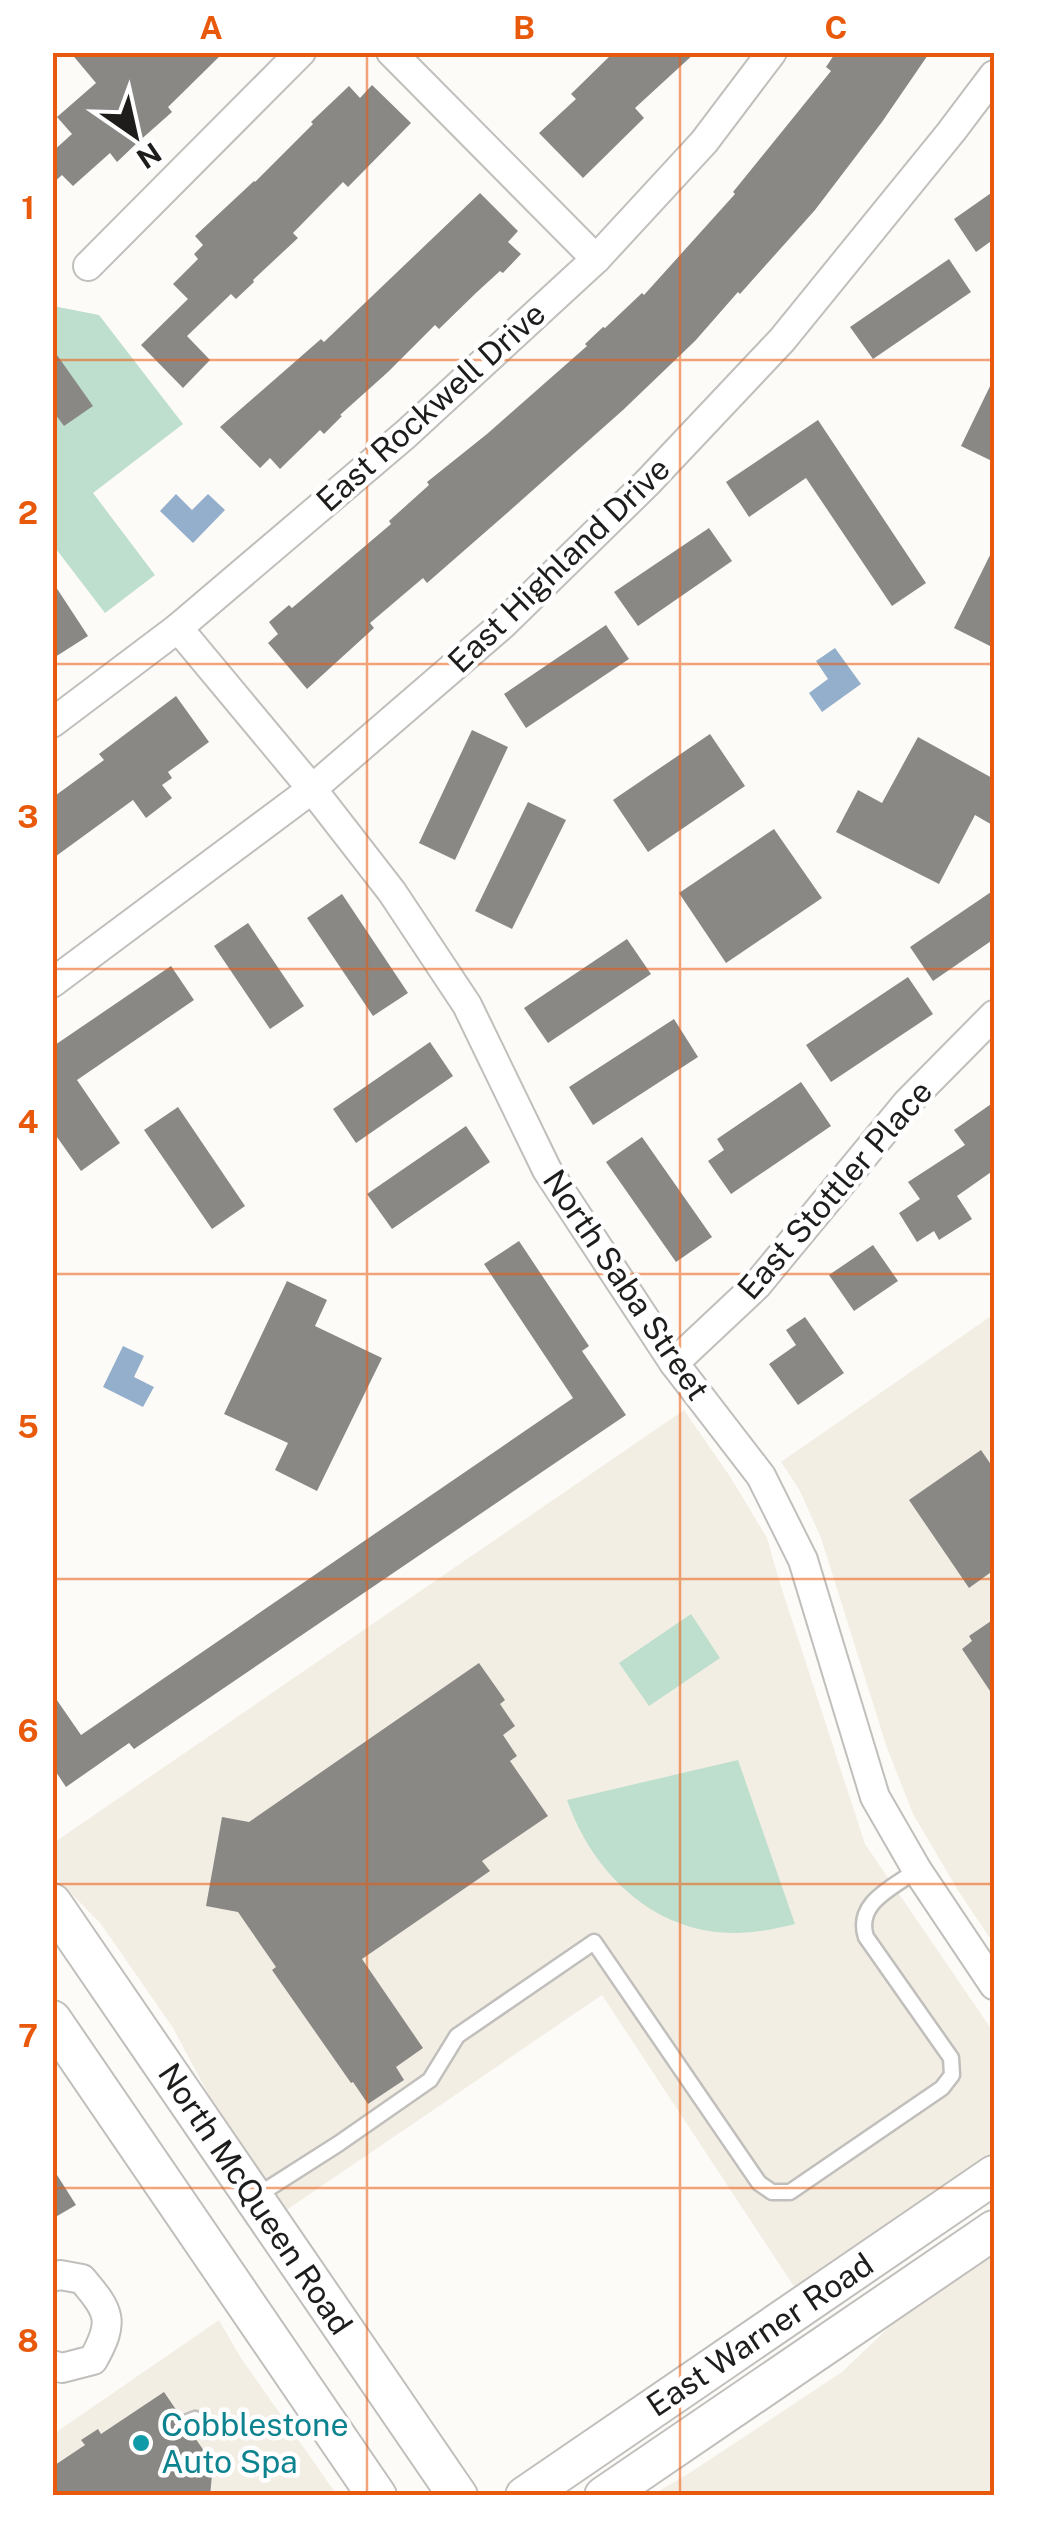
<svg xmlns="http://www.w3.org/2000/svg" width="1047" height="2548" viewBox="0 0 1047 2548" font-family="'Public Sans',sans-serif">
  <rect width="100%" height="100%" fill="#fdfbf8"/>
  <g fill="#f3eee4">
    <path d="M994 1314V1944L959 1892 913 1814 887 1748 821 1538 799 1489 781 1462Z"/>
    <path d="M684 1410 731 1478 767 1538 779 1580 865 1844 994 2033V2155L856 2251 795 2288 602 1995 282 2213 230 2135 173 2028 101 1924 53 1875 52 1844Z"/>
    <path d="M994 2250V2495L650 2496 688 2474 842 2372 907 2310Z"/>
    <path d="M219 2320 241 2358 337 2495H53L52 2435Z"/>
  </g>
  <g fill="#bedfcd">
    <path d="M53 306 99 315 183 424 93 493 155 575 105 613 53 545Z"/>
    <path d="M691 1614 720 1658 649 1706 619 1663Z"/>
    <path d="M738 1760 795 1924C775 1929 755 1933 734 1933 653 1933 592 1872 567 1800Z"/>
  </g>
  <g fill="#94afcc">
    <path d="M176 494 192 510 208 494 225 510 193 543 160 511Z"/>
    <path d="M835 648 861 684 822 712 809 693 828 679 816 661Z"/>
    <path d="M123 1346 144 1356 134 1377 154 1387 143 1407 103 1387Z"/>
  </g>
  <g fill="#8a8885">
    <path d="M70 52H224L168 107 172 112 137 143 117 162 110 153 73 186 62 175 52 184V152L72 134 57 117 96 83Z"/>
    <path d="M614 52H696L635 108 644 118 583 178 539 133 576 99 571 94Z"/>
    <path d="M836 52H930L882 122 815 210 740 294 738 292 695 341 623 410 515 506 427 583 423 578 370 623 374 628 307 689 268 643 278 634 269 622 289 605 292 608 391 524 389 521 429 485 427 482 487 434 587 346 585 344 603 327 605 328 642 293 644 295 735 194 733 192 831 71 826 67Z"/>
    <path d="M372 85 411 123 348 187 343 182 293 233 298 238 253 280 254 282 236 299 231 294 187 336 210 360 183 388 141 345 188 299 173 284 198 259 194 254 203 245 195 236 254 181 255 182 313 124 311 122 349 86 360 98Z"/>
    <path d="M994 191V239L976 252 954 219Z"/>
    <path d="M480 193 518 231 508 242 521 254 503 273 500 271 477 292 439 329 435 325 388 372 340 415 342 416 324 434 320 430 280 469 270 458 260 468 220 427 321 339 324 342Z"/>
    <path d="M949 259 971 292 873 359 850 327Z"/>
    <path d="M52 348 93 406 64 426 52 410Z"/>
    <path d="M994 378V462L961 446Z"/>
    <path d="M818 420 926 583 892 606 806 478 749 517 726 482Z"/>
    <path d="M709 528 732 561 638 626 614 592Z"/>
    <path d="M994 547V648L954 628Z"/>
    <path d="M52 581 88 636 52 659Z"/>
    <path d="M606 625 629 659 526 728 504 694Z"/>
    <path d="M176 696 209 742 168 772 172 778 162 785 172 798 146 818 133 800 52 859V798L104 760 99 754Z"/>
    <path d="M472 730 508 747 455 860 419 843Z"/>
    <path d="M710 734 745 786 648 852 613 800Z"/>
    <path d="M918 737 994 779V826L975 815 939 884 836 832 858 790 882 803Z"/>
    <path d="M528 802 566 820 512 929 475 911Z"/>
    <path d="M774 829 822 898 726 963 679 893Z"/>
    <path d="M994 890V939L933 981 910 947Z"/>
    <path d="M342 894 408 993 373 1016 307 918Z"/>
    <path d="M248 923 304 1006 270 1029 214 946Z"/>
    <path d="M627 939 651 974 548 1043 524 1008Z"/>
    <path d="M171 966 194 1000 77 1080 120 1143 81 1171 52 1130V1047Z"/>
    <path d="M908 977 933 1014 831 1082 806 1045Z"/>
    <path d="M674 1019 698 1057 593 1125 569 1087Z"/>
    <path d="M430 1042 453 1076 356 1143 333 1109Z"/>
    <path d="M801 1082 831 1126 731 1194 708 1161 724 1150 717 1139Z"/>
    <path d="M994 1102V1170L957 1196 972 1219 939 1240 934 1231 917 1242 899 1213 920 1199 908 1182 965 1145 954 1130Z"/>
    <path d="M178 1107 245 1206 212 1229 144 1130Z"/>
    <path d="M466 1126 490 1162 392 1229 367 1194Z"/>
    <path d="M642 1137 712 1237 676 1262 606 1162Z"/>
    <path d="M519 1241 589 1346 582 1351 626 1415 134 1749 129 1743 66 1787 52 1766V1693L81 1735 573 1398 484 1264Z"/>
    <path d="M873 1245 898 1281 854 1311 829 1275Z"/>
    <path d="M287 1281 327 1300 315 1326 382 1358 317 1491 275 1470 288 1443 224 1414Z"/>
    <path d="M805 1317 844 1373 798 1405 769 1364 796 1345 786 1330Z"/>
    <path d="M981 1450 994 1469V1570L969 1588 909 1500Z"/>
    <path d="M994 1619V1697L962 1649 972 1641 969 1636Z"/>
    <path d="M479 1663 505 1700 500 1704 515 1726 503 1735 517 1756 510 1761 548 1816 482 1861 490 1871 362 1959 423 2048 396 2067 404 2080 368 2104 353 2082 351 2083 272 1970 276 1967 238 1912 206 1906 222 1817 249 1822Z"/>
    <path d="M52 2167 76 2205 52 2219Z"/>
    <path d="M164 2392 179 2414 175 2421 176 2428 183 2433 191 2432 213 2464 210 2496H52V2467L85 2445 81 2440 98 2429 101 2434Z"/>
  </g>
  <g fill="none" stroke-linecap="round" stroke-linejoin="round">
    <g stroke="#c1bfbc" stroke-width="19">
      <g id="service">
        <path d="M255 2197 338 2144 430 2080 457 2036 594 1942 759 2183 772 2192H790L942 2088 952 2075 951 2058 866 1937C855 1903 892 1888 917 1870"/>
        <path d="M185 2423 195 2419 206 2431"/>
      </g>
    </g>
    <g stroke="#c1bfbc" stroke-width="32">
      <g id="minor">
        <path d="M391 52 596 259"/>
        <path d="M88 266 301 52"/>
        <path d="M178 628 312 789 392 892 467 1005 547 1170 674 1363 761 1476 803 1560 875 1797 917 1870 994 1985"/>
        <path d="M52 723 178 628 406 434 596 259 704 142 772 52"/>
        <path d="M52 983 312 789 502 625 648 482 782 340 951 132 994 75"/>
        <path d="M674 1363 757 1285 908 1102 994 1015"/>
        <path d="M52 2277 60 2275 82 2279C110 2312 115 2321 93 2360L62 2368 52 2365"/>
      </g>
    </g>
    <g stroke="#c1bfbc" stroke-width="42">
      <g id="secondary">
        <path d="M52 1903 458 2496"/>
        <path d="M52 2020 377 2496"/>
        <path d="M525 2496 994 2175"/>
        <path d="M604 2496 994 2230"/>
      </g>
    </g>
    <use href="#service" stroke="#fff" stroke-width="14"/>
    <use href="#minor" stroke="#fff" stroke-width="28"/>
    <use href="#secondary" stroke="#fff" stroke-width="38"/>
  </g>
  <path fill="none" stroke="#e8590c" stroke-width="2.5" stroke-opacity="0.55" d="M367 52V2496M680 52V2496M52 360H994M52 664H994M52 969H994M52 1274H994M52 1579H994M52 1884H994M52 2188H994"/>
  <circle fill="#0f9aa8" stroke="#fff" stroke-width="4" cx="141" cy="2443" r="10"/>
  <g text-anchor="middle" stroke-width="9" stroke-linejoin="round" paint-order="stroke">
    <g font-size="32" fill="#1e1d1c" stroke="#fff">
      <text transform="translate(431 407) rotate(-42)" y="11">East Rockwell Drive</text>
      <text transform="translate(559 565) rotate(-44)" y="11">East Highland Drive</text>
      <text transform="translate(835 1190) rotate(-49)" y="11">East Stottler Place</text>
      <text transform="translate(626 1285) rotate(56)" y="11">North Saba Street</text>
      <text transform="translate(255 2199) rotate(56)" y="11">North McQueen Road</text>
      <text transform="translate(760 2335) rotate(-34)" y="11">East Warner Road</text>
    </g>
    <g font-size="32" fill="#0d838f" stroke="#fff" text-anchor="start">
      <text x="161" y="2436">Cobblestone<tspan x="161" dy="37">Auto Spa</tspan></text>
    </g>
  </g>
  <rect width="1047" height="2548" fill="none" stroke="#ffffff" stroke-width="110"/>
  <g transform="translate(135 135) rotate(146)" stroke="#ffffff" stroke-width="8" paint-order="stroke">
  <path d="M0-8L18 38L0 25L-18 38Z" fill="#1e1d1c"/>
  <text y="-15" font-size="28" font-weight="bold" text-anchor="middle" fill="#1e1d1c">N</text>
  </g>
  <rect x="55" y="55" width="937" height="2438" fill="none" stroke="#e8590c" stroke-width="4"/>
  <g font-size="32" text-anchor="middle" font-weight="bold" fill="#e8590c">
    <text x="211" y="39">A</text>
    <text x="524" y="39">B</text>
    <text x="836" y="39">C</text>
    <text x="28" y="219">1</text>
    <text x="28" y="524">2</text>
    <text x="28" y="828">3</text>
    <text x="28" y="1133">4</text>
    <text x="28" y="1438">5</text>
    <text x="28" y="1742">6</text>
    <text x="28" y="2047">7</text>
    <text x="28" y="2352">8</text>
  </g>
</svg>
